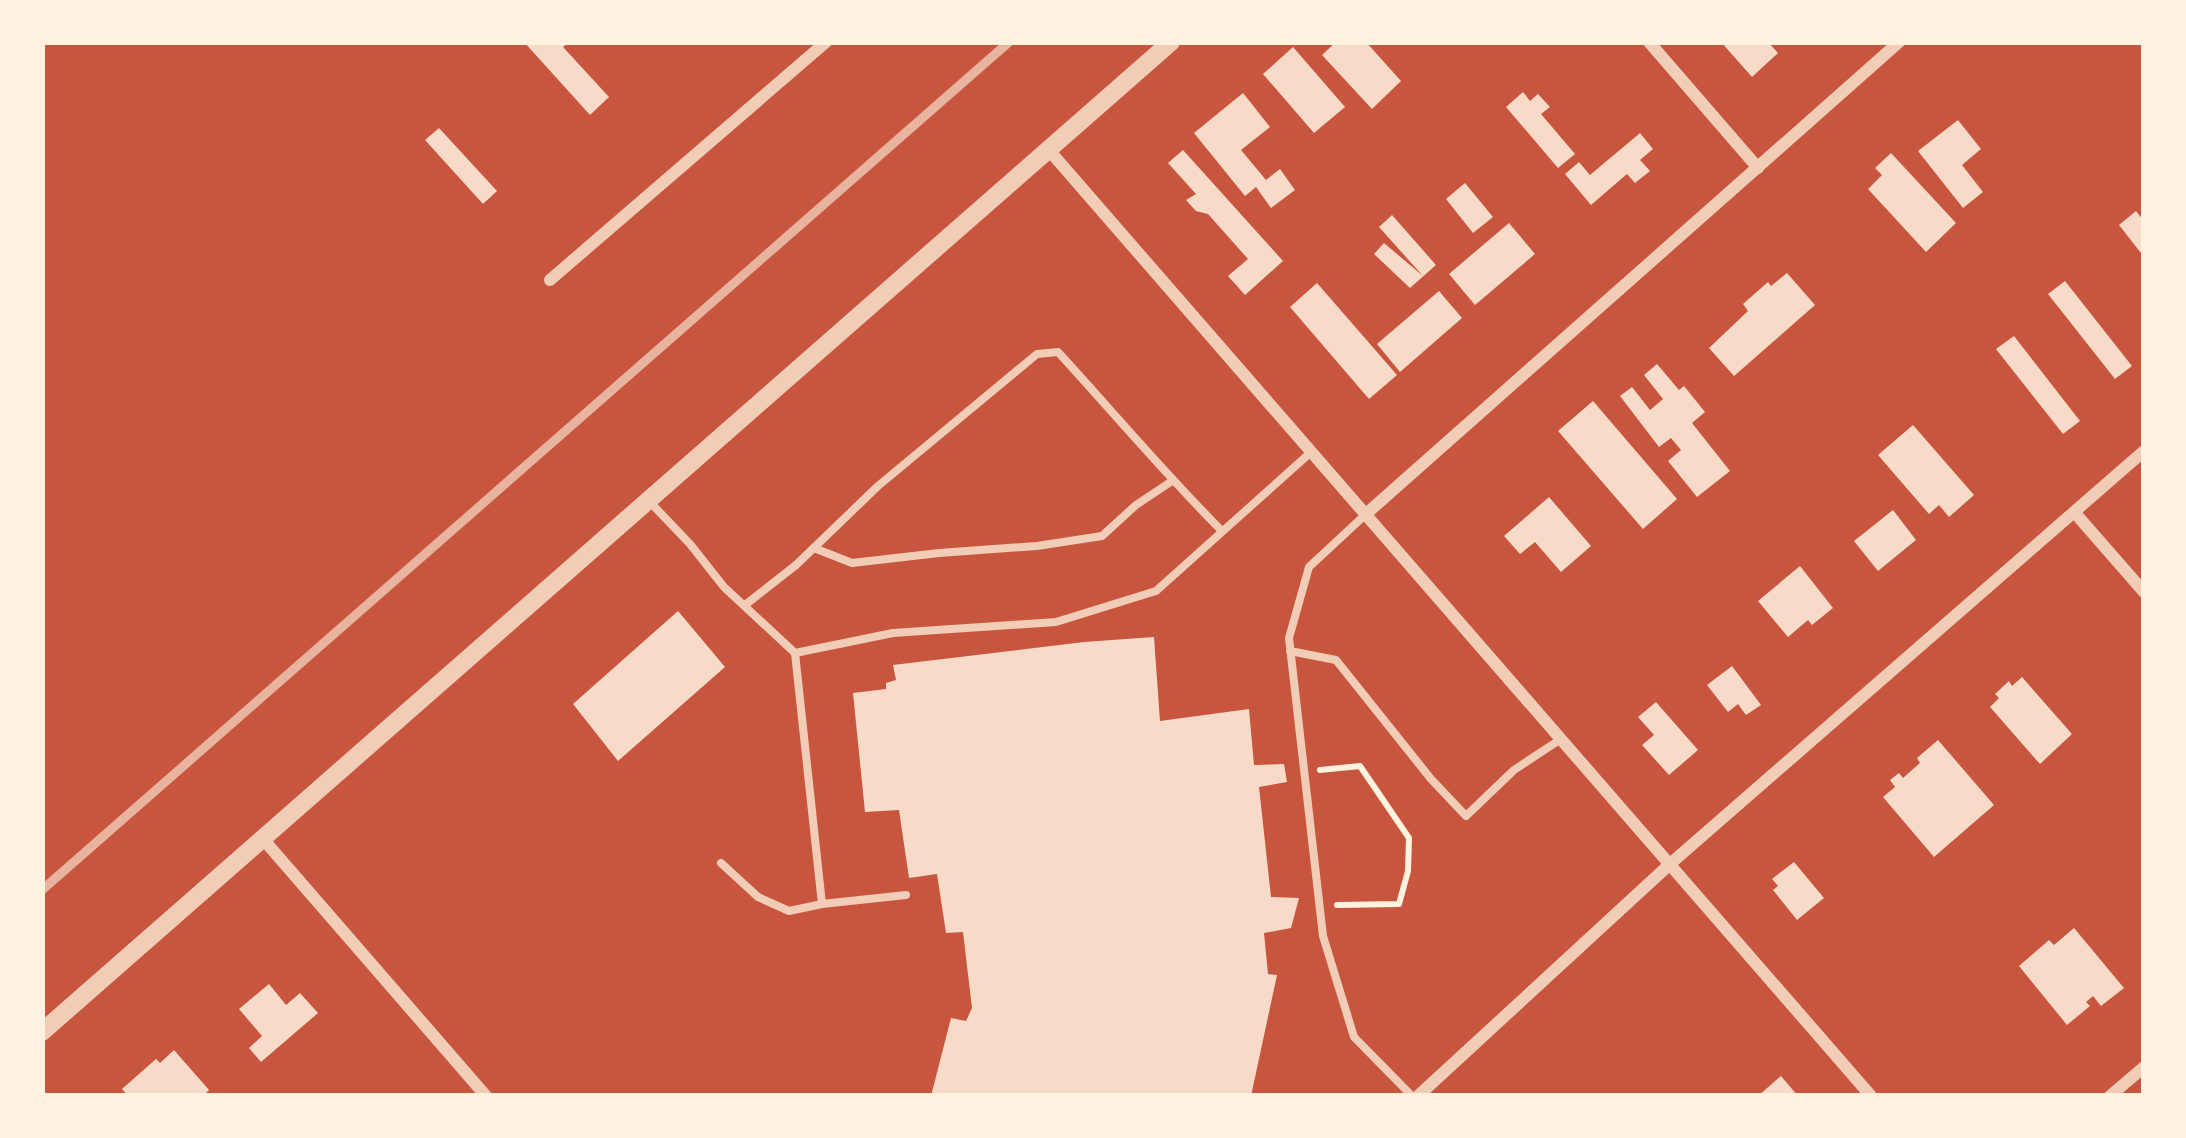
<svg xmlns="http://www.w3.org/2000/svg" width="2186" height="1138" viewBox="0 0 2186 1138" font-family="'Roboto Condensed',sans-serif">
  <rect width="100%" height="100%" fill="#c8553d"/>
  <g fill="#f7dbc8">
    <path d="M524 42H569L563 47 609 97 590 115Z"/>
    <path d="M1336 42H1366L1401 81 1372 109 1322 55Z"/>
    <path d="M1721 42H1768L1778 53 1752 77Z"/>
    <path d="M1293 47 1345 107 1314 133 1263 74Z"/>
    <path d="M1523 92 1530 101 1538 94 1550 107 1541 114 1575 154 1558 168 1506 107Z"/>
    <path d="M1243 93 1270 127 1241 150 1266 180 1280 169 1295 190 1271 208 1256 187 1245 196 1194 133Z"/>
    <path d="M1958 120 1981 149 1962 165 1983 192 1963 208 1918 151Z"/>
    <path d="M439 128 497 191 483 204 425 140Z"/>
    <path d="M1640 133 1653 149 1640 160 1650 171 1635 183 1627 174 1591 205 1565 174 1579 162 1590 175Z"/>
    <path d="M1183 150 1283 261 1245 295 1228 276 1248 259 1208 214 1196 211 1186 200 1196 194 1168 163Z"/>
    <path d="M1891 153 1956 223 1926 252 1868 189 1882 175 1875 168Z"/>
    <path d="M1465 183 1493 217 1473 233 1446 199Z"/>
    <path d="M2136 211 2144 221V257L2119 225Z"/>
    <path d="M1392 215 1436 265 1410 288 1374 254 1384 243 1423 276 1379 227Z"/>
    <path d="M1509 223 1535 254 1475 305 1449 274Z"/>
    <path d="M1787 273 1815 305 1734 376 1709 348 1748 311 1743 304 1768 282 1771 286Z"/>
    <path d="M2065 281 2132 366 2115 379 2048 294Z"/>
    <path d="M1317 283 1397 375 1369 399 1290 307Z"/>
    <path d="M1439 291 1462 318 1400 372 1377 344Z"/>
    <path d="M2014 336 2080 421 2063 434 1996 349Z"/>
    <path d="M1657 364 1679 390 1684 386 1705 412 1692 423 1730 471 1697 497 1668 461 1681 450 1671 438 1659 447 1620 396 1632 387 1650 410 1663 399 1644 375Z"/>
    <path d="M1593 401 1677 499 1643 529 1558 431Z"/>
    <path d="M1913 425 1974 495 1949 517 1939 505 1929 514 1878 455Z"/>
    <path d="M1549 497 1591 546 1561 572 1535 542 1520 554 1504 536Z"/>
    <path d="M1893 510 1916 540 1878 571 1854 541Z"/>
    <path d="M1800 566 1833 608 1812 625 1808 620 1788 637 1758 601Z"/>
    <path d="M678 611 725 667 618 761 573 704Z"/>
    <path d="M1154 637 1160 721 1249 709 1254 765 1284 764 1287 782 1259 787 1271 897 1299 898 1291 928 1264 933 1268 974 1277 975 1251 1096H931L951 1018 966 1021 972 1008 963 932 946 933 937 874 909 878 899 810 865 812 853 693 886 689V683L896 680 893 665 1084 642Z"/>
    <path d="M1732 666 1761 705 1746 715 1738 704 1728 712 1707 685Z"/>
    <path d="M2022 677 2072 734 2040 764 1990 707 1999 698 1995 694 2009 681 2012 686Z"/>
    <path d="M1656 702 1698 750 1669 775 1642 745 1654 735 1638 717Z"/>
    <path d="M1938 740 1994 805 1934 857 1883 797 1895 787 1890 780 1899 773 1903 778 1920 763 1917 758Z"/>
    <path d="M1794 862 1824 898 1797 920 1773 890 1778 886 1772 879Z"/>
    <path d="M2074 928 2124 988 2101 1006 2093 996 2086 1002 2090 1006 2067 1025 2019 966 2049 940 2054 945Z"/>
    <path d="M269 984 286 1005 300 993 318 1013 261 1062 249 1048 262 1036 239 1009Z"/>
    <path d="M174 1050 209 1090 203 1096H128L122 1089 156 1059 160 1063Z"/>
    <path d="M1781 1076 1798 1096H1758Z"/>
  </g>
  <g fill="none" stroke-linecap="round" stroke-linejoin="round">
    <path stroke="#fff3e0" stroke-width="6" d="M1320 770 1360 766 1409 838 1408 871 1399 904 1337 905"/>
    <g stroke="#f1ccb7" stroke-width="8">
      <path d="M648 500 690 544 724 587 795 653 893 633 1056 622 1156 591 1310 453"/>
      <path d="M1365 515 1309 567 1289 638 1323 936 1354 1037 1412 1096"/>
      <path d="M814 548 852 563 939 553 1037 546 1102 536 1136 505 1172 481"/>
      <path d="M745 605 796 565 878 486 1037 354 1058 352C1113 412 1165 474 1222 531"/>
      <path d="M1290 651 1336 660 1431 779 1466 816 1514 770 1561 739"/>
      <path d="M795 653 822 904 906 895"/>
      <path d="M721 863 758 897 789 911 822 904"/>
    </g>
    <g stroke="#f1ccb7" stroke-width="12">
      <path d="M1649 42 1758 168"/>
      <path d="M1048 149 1871 1096"/>
      <path d="M550 280 826 42"/>
      <path d="M2075 513 2144 592"/>
      <path d="M1366 514 1899 42"/>
      <path d="M263 839 486 1096"/>
      <path d="M1418 1096 1670 864 2144 451"/>
      <path d="M2110 1096 2144 1067"/>
    </g>
    <path stroke="#f1ccb7" stroke-width="18" d="M42 1032 1171 42"/>
    <path stroke="#e9b49f" stroke-width="9" d="M42 890 1009 42"/>
  </g>
  <rect width="2186" height="1138" fill="none" stroke="#fff3e0" stroke-width="90"/>
</svg>
